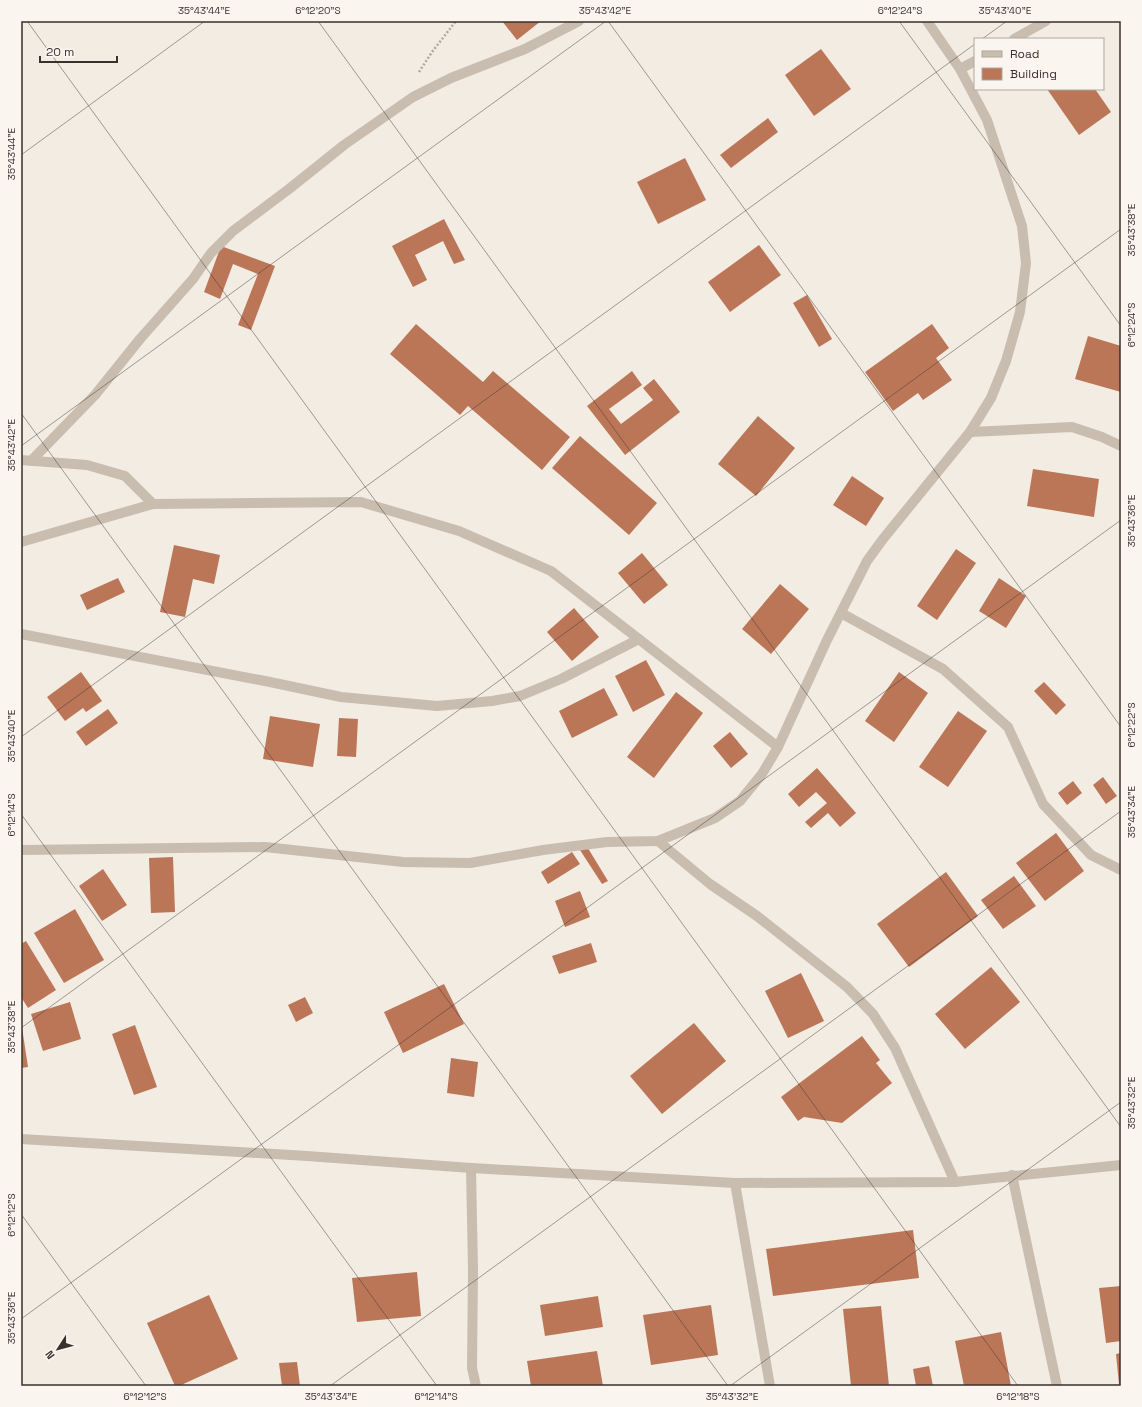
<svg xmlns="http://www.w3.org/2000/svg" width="1142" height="1407" viewBox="0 0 1142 1407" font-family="'Space Grotesk',sans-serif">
  <rect width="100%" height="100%" fill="#f2ece3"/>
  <g fill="#bb7658">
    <path d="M502 21H541L517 40Z"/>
    <path d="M821 49 851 89 814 116 785 75Z"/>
    <path d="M1047 89H1095L1111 112 1079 135Z"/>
    <path d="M768 118 778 132 731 168 720 155Z"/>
    <path d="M685 158 706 200 658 224 637 182Z"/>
    <path d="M444 219 465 260 454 264 443 241 415 255 427 280 413 287 392 246Z"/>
    <path d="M759 245 781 275 730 312 708 282Z"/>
    <path d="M221 246 275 266 251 330 238 325 258 274 233 264 220 299 204 292Z"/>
    <path d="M807 295 832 339 819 347 793 303Z"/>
    <path d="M416 324 483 382 493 371 570 437 542 470 468 406 460 415 390 354Z"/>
    <path d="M932 324 949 348 936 358 952 380 923 400 918 393 893 411 865 372Z"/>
    <path d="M1088 336 1121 346V392L1075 379Z"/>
    <path d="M632 371 642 385 609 409 621 424 653 400 643 388 654 379 680 412 625 455 587 406Z"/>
    <path d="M758 416 795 448 756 496 718 464Z"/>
    <path d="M580 436 657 503 629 535 552 468Z"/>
    <path d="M1033 469 1099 479 1094 517 1027 506Z"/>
    <path d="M852 476 884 498 866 526 833 505Z"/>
    <path d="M174 545 220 555 214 584 193 579 185 617 160 612Z"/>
    <path d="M956 549 976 563 937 620 917 606Z"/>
    <path d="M642 553 668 585 644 604 618 573Z"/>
    <path d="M118 578 125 592 87 610 80 595Z"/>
    <path d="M999 578 1026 596 1006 628 979 611Z"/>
    <path d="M780 584 809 609 771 654 742 629Z"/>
    <path d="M574 608 599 637 572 661 547 632Z"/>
    <path d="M646 660 665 695 633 712 615 676Z"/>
    <path d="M81 672 102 701 86 712 83 708 65 721 47 697Z"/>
    <path d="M899 672 928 693 894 742 865 721Z"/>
    <path d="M1044 682 1066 705 1056 715 1034 691Z"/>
    <path d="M604 688 618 715 572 738 559 711Z"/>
    <path d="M676 692 703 713 654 778 627 757Z"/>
    <path d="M108 709 118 723 86 746 76 732Z"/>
    <path d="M958 711 987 731 948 787 919 767Z"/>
    <path d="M270 716 320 724 313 767 263 759Z"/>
    <path d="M339 718 358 719 356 757 337 756Z"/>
    <path d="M730 732 748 754 731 768 713 746Z"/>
    <path d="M817 768 856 813 840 827 828 813 811 828 805 822 827 803 816 792 799 807 788 794Z"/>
    <path d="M1103 777 1117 796 1106 804 1093 785Z"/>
    <path d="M1073 781 1082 793 1067 805 1058 793Z"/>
    <path d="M1056 833 1084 871 1045 901 1016 863Z"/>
    <path d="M586 845 608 881 602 884 580 850Z"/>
    <path d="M572 852 580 864 548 884 541 872Z"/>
    <path d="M173 857 175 912 151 913 149 858Z"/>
    <path d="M103 869 127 905 102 921 79 886Z"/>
    <path d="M946 872 978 916 909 967 877 924Z"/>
    <path d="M1014 876 1036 906 1003 929 981 900Z"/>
    <path d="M580 891 590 917 565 927 555 901Z"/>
    <path d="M75 909 104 960 64 983 34 933Z"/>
    <path d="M26 941 56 990 28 1008 21 997V944Z"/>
    <path d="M591 943 597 962 559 974 552 956Z"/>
    <path d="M991 967 1020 1002 965 1049 935 1014Z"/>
    <path d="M801 973 824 1021 788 1038 765 991Z"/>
    <path d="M444 984 464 1024 403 1053 384 1012Z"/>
    <path d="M305 997 313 1013 296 1022 288 1005Z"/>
    <path d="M70 1002 81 1039 43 1051 31 1014Z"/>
    <path d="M21 1021 28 1067 21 1068Z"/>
    <path d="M694 1023 726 1061 662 1114 630 1076Z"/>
    <path d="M135 1025 157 1087 134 1095 112 1034Z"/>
    <path d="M862 1036 880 1060 876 1063 892 1083 842 1123 804 1117 798 1121 781 1097Z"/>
    <path d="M451 1058 478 1062 474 1097 447 1093Z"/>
    <path d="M913 1230 919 1278 773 1296 766 1249Z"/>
    <path d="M417 1272 421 1316 357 1322 352 1278Z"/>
    <path d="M1121 1286V1341L1106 1343 1099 1288Z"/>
    <path d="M209 1295 238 1359 179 1386H175L147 1323Z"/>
    <path d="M598 1296 603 1327 545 1336 540 1305Z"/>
    <path d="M711 1305 718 1355 651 1365 643 1315Z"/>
    <path d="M881 1306 889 1386H851L843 1309Z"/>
    <path d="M1001 1332 1011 1386H964L955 1341Z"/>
    <path d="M597 1351 603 1386H531L527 1361Z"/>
    <path d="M1121 1353V1384H1119L1116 1354Z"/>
    <path d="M297 1362 300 1386H282L279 1363Z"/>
    <path d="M929 1366 933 1386H916L913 1369Z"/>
  </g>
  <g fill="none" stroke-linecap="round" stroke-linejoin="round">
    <path stroke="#b5a79a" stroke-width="2.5" stroke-dasharray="2 2" stroke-linecap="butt" d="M419 72 432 52 456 21"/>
    <g stroke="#c9bdaf" stroke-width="10">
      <path d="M1014 39 1046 21"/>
      <path d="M960 69 975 61"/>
      <path d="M970 432 1072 427 1102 437 1121 446"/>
      <path d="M21 460 87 465 125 476 153 504 361 502 459 531 551 571 778 747"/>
      <path d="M31 461 95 395 140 339 193 279 211 253 233 231 289 189 344 145 413 97 451 78 525 49 579 21"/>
      <path d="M21 542 153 504"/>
      <path d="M841 613 943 669 1008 727 1043 804 1091 855 1121 870"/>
      <path d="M21 634 270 682 341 697 437 706 492 701 520 696 561 679 639 639"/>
      <path d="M658 841 710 884 757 916 847 987 873 1014 895 1048 955 1182"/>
      <path d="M21 850 265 847 403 862 470 863 543 850 607 842 658 841 715 818 740 801 762 774 778 747 827 640 867 561 883 539 970 432 991 398 1006 361 1020 312 1026 263 1022 226 987 120 960 69 927 21"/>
      <path d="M21 1139 307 1156 471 1168 735 1183 955 1182 1121 1165"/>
      <path d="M471 1168 473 1270 472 1368 476 1386"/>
      <path d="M1012 1175 1057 1386"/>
      <path d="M735 1183 770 1386"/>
    </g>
  </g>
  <path fill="none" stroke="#39312d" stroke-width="1" stroke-opacity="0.45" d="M27 21 1018 1386M318 21 1121 1127M608 21 1121 727M899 21 1121 326M982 39 1007 21M21 155 205 21M21 413 728 1386M21 446 606 21M21 737 975 44M21 814 437 1386M21 1028 1121 229M21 1214 146 1386M21 1319 1121 520M330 1386 1121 811M730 1386 1121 1102"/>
  <rect width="1142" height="1407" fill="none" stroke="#faf5ef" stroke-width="44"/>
  <rect x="974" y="38" width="130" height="52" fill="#faf5ef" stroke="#ada7a1"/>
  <rect x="982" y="51" width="20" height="6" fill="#c9bdaf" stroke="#ada7a1"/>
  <text x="1010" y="58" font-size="12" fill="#39312d">Road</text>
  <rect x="982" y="68" width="20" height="12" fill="#bb7658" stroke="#ada7a1"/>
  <text x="1010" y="78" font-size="12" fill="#39312d">Building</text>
  <g transform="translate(58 1349) rotate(234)" stroke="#faf5ef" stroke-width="3" paint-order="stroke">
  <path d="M0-3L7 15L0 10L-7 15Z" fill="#39312d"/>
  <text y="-6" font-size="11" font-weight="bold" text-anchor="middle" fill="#39312d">N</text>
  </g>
  <path d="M40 56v6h77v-6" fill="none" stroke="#39312d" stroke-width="2"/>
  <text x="46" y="56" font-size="12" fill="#39312d" stroke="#faf5ef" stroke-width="3" paint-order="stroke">20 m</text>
  <rect x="22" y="22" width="1098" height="1363" fill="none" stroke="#39312d" stroke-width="1.5"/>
  <g font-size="10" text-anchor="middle" fill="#39312d">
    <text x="204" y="14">35°43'44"E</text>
    <text x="318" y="14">6°12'20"S</text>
    <text x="605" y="14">35°43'42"E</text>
    <text x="900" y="14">6°12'24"S</text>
    <text x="1005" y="14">35°43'40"E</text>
    <text transform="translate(11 154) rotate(-90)" y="4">35°43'44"E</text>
    <text transform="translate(1131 230) rotate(-90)" y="4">35°43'38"E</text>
    <text transform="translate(1131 325) rotate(-90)" y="4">6°12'24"S</text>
    <text transform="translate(11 445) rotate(-90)" y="4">35°43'42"E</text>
    <text transform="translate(1131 521) rotate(-90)" y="4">35°43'36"E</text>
    <text transform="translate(1131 725) rotate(-90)" y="4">6°12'22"S</text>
    <text transform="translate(11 736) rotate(-90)" y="4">35°43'40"E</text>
    <text transform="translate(1131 812) rotate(-90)" y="4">35°43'34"E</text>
    <text transform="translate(11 815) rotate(-90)" y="4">6°12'14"S</text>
    <text transform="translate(11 1027) rotate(-90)" y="4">35°43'38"E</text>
    <text transform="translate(1131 1103) rotate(-90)" y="4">35°43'32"E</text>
    <text transform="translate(11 1215) rotate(-90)" y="4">6°12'12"S</text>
    <text transform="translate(11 1318) rotate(-90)" y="4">35°43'36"E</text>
    <text x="145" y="1400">6°12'12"S</text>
    <text x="331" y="1400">35°43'34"E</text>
    <text x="436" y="1400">6°12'14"S</text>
    <text x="732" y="1400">35°43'32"E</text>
    <text x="1018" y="1400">6°12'18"S</text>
  </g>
</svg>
